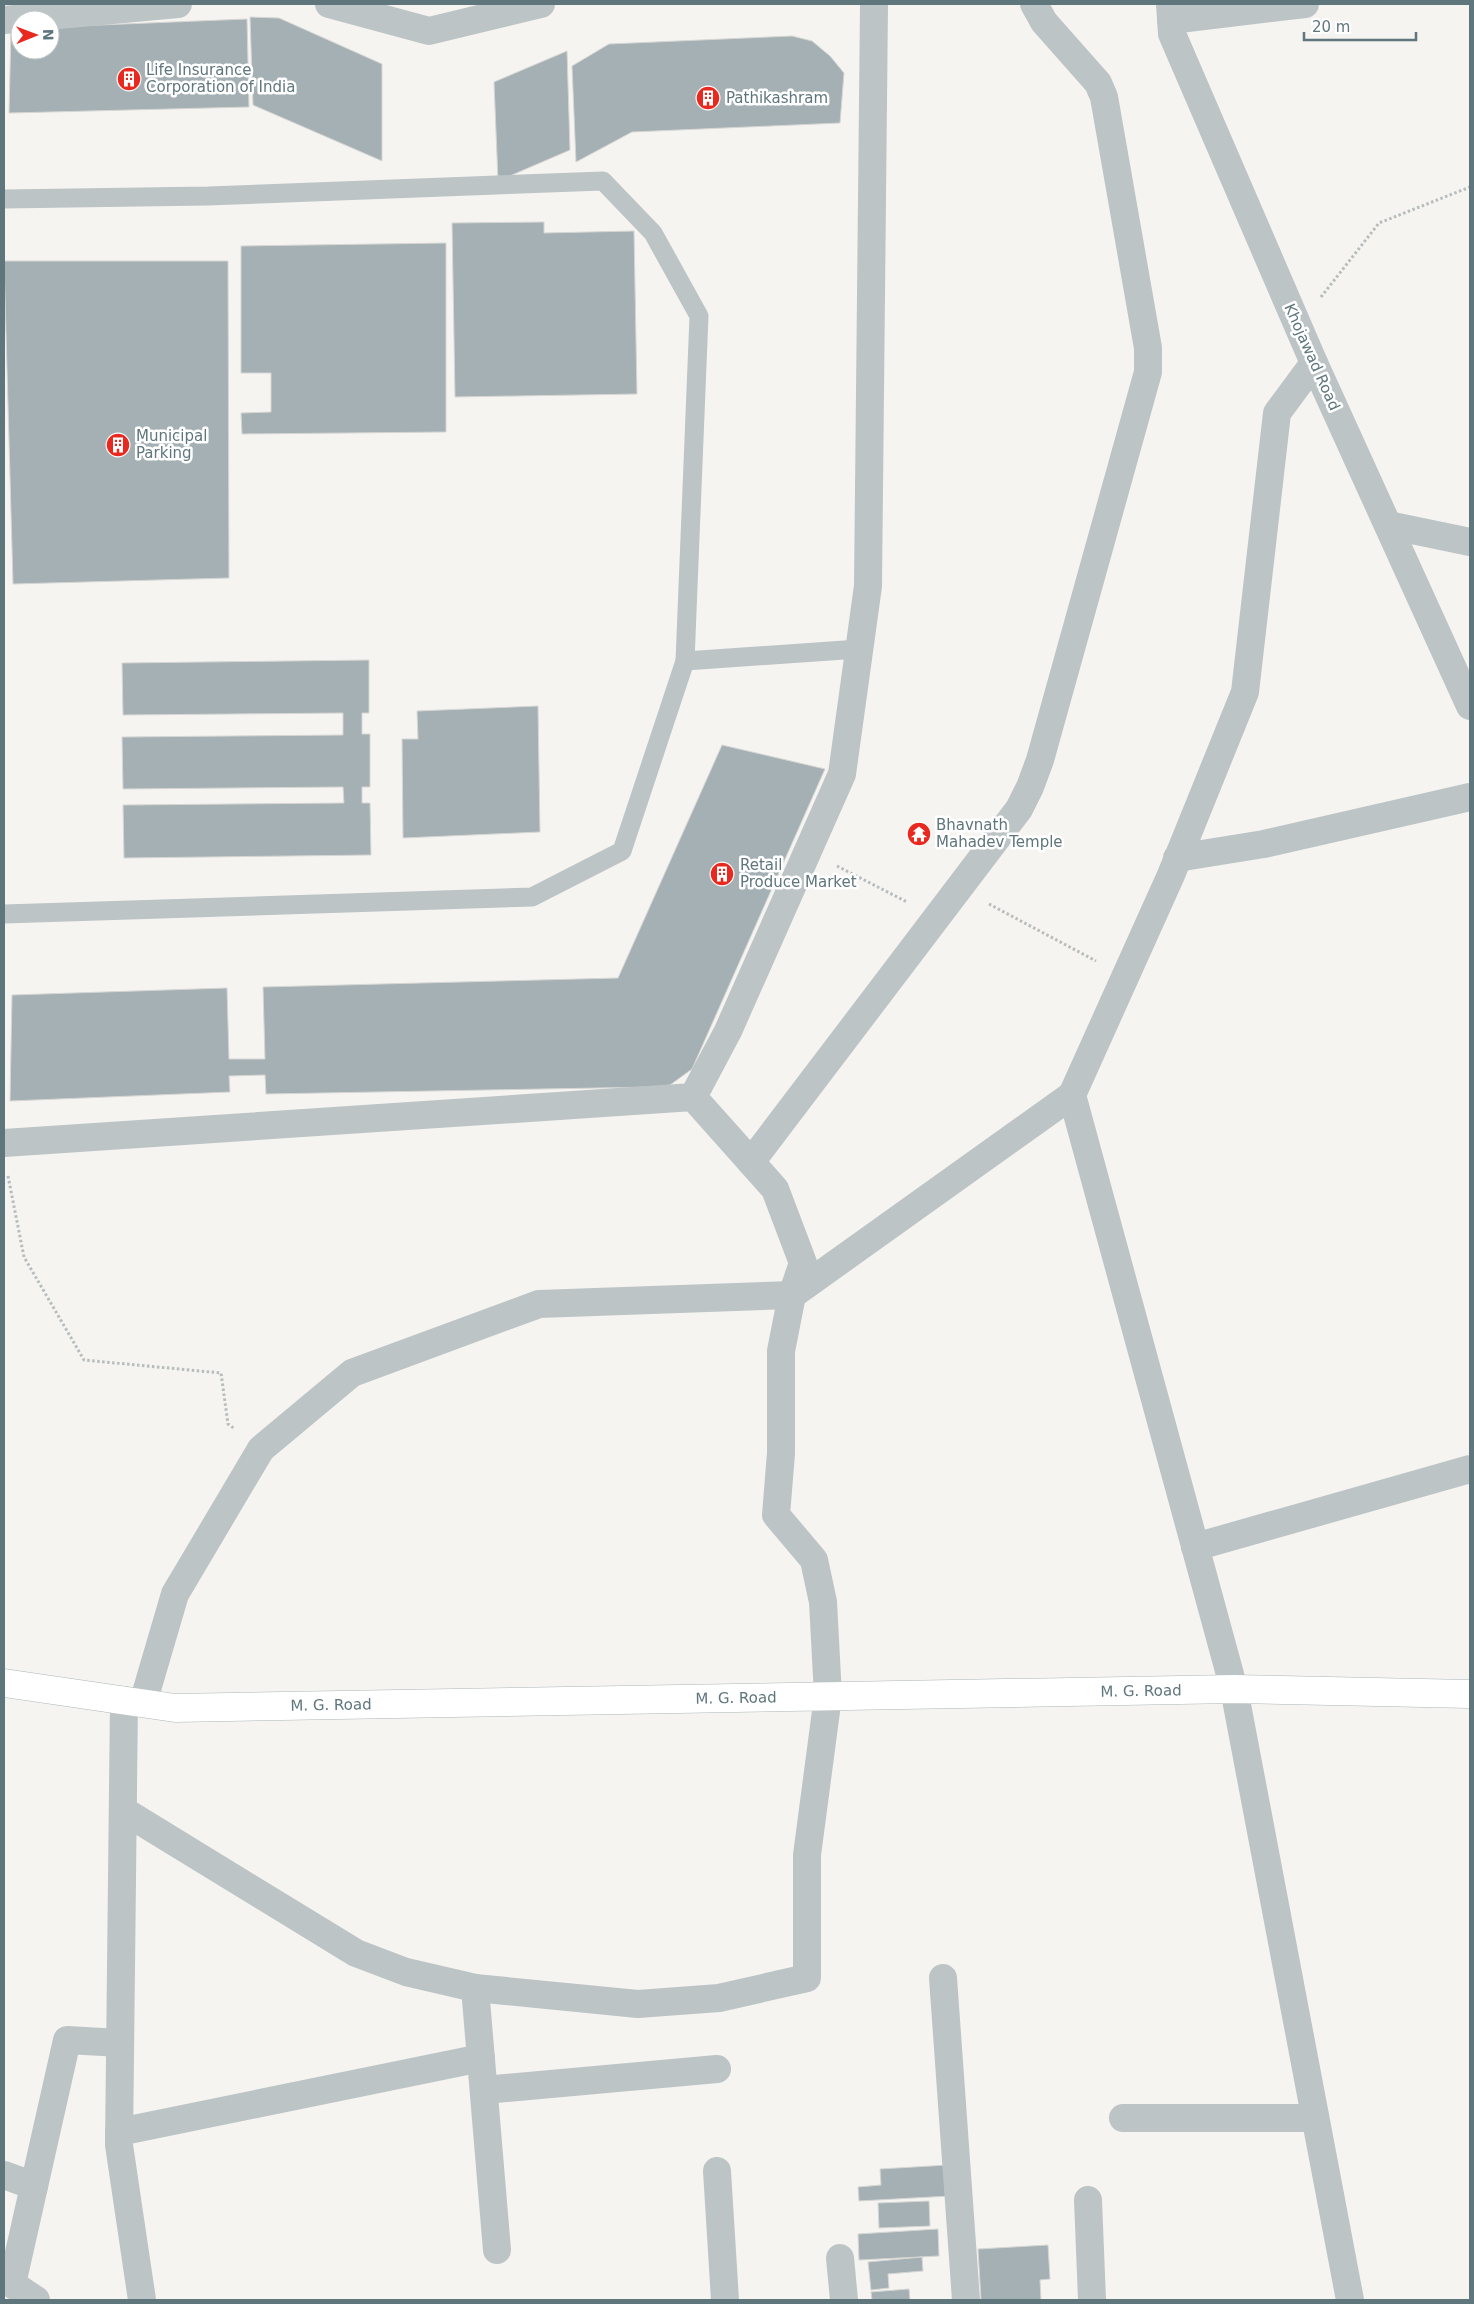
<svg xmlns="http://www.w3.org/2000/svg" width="1474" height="2304" viewBox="0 0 1474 2304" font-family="'DejaVu Sans',sans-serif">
  <rect width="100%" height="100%" fill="#f5f4f1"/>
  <g fill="#a4b0b3" stroke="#d6d6d4">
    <path d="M250 17 279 18 382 64V161L253 105Z"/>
    <path d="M247 19 249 107 9 113 11 29H20V50H50V27Z"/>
    <path d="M792 36 812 41 830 56 844 73 840 123 632 132 576 162 572 66 609 44Z"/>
    <path d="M567 51 570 150 498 181 494 82Z"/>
    <path d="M544 222V233L634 231 637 394 455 397 452 223Z"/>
    <path d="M446 243V432L242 434 241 413 271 412V373H241V246Z"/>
    <path d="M4 261H228L229 578 13 584Z"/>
    <path d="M369 660V713H362V734H370V787H362V803H370L371 855 124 858 123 805 344 803 343 787 123 789 122 737 343 735V713L123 715 122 663Z"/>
    <path d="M538 706 540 832 403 838 402 739H418L417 711Z"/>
    <path d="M722 745 825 769 692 1069 670 1085 653 1087 266 1094 265 1075 229 1076 230 1092 10 1101 12 995 227 988 229 1059H265L263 987 618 978Z"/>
    <path d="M948 2165 950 2196 859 2201 858 2187 881 2185 880 2169Z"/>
    <path d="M929 2201 930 2226 879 2228 878 2203Z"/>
    <path d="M938 2229 939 2256 859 2260 858 2234Z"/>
    <path d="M1048 2245 1050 2279 1040 2280 1041 2300H981L978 2249Z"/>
    <path d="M922 2257 923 2271 888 2274 889 2288 871 2290 868 2262Z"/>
    <path d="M909 2289 910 2300H872L871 2292Z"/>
  </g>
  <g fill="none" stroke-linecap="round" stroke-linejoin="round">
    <g stroke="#adb6b9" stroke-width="29">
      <path id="secondary" d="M4 1683 175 1708 1234 1689 1470 1694"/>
    </g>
    <g stroke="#b7bcbd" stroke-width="3" stroke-dasharray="2.5 2.5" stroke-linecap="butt">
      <path d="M1321 297 1379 223 1470 187"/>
      <path d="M837 866 907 902"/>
      <path d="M989 904 1096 961"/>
      <path d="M8 1176 24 1257 84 1360 221 1373 228 1424 235 1429"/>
    </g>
    <g stroke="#bdc4c6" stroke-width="19">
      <path d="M4 199 208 196 603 181 653 233 699 316 685 661 622 851 532 897 4 914"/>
      <path d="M685 661 859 649"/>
    </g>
    <g stroke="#bdc4c6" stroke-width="28">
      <path d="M329 4 429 31 541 4"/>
      <path d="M4 20 178 4"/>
      <path d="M1171 20 1305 4"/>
      <path d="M1388 525 1470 542"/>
      <path d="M1177 858 1264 844 1470 797"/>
      <path d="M4 1143 693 1097 728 1031 842 774 868 586 874 4"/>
      <path d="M751 1162 1019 809 1030 787 1040 760 1148 372V348L1104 97 1098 83 1044 22 1034 4"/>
      <path d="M1195 1547 1470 1469"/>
      <path d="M1234 1689 1072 1095 1171 875 1245 692 1277 413 1314 363"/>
      <path d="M124 1700 119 2145 142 2300"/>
      <path d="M143 1703 175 1594 261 1449 352 1373 539 1304 792 1295 1072 1095"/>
      <path d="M124 1811 356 1953 406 1972 475 1988 638 2004 719 1998 807 1978V1855L828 1696 823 1602 814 1560 776 1515 781 1453V1351L792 1295 803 1263 775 1189 693 1097"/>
      <path d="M943 1978 966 2300"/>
      <path d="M475 1988 497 2250"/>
      <path d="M484 2090 717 2069"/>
      <path d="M1123 2118H1315"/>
      <path d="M119 2132 481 2058"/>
      <path d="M717 2171 725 2300"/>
      <path d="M4 2175 34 2186"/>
      <path d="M1088 2200 1092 2300"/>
      <path d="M840 2258 844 2300"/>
      <path d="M36 2300 12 2284 67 2040 120 2043"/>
    </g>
    <g stroke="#bdc4c6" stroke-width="28">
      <path d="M1170 4 1172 34 1314 363 1470 706"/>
      <path d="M1234 1689 1350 2300"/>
    </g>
    <use href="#secondary" stroke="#fff" stroke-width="28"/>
  </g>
  <defs>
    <g id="building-disc" transform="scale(1.25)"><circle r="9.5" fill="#e8291f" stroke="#fff"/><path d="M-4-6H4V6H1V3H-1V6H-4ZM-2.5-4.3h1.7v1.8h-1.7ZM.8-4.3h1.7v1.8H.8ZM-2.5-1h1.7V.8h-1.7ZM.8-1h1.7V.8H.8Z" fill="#fff"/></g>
    <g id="temple-disc" transform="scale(1.25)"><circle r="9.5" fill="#e8291f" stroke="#fff"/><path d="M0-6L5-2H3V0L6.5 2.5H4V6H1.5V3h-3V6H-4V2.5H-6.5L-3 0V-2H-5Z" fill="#fff"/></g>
  </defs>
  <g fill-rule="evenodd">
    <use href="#building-disc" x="129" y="79"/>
    <use href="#building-disc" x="708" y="98"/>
    <use href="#building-disc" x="118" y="445"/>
    <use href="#temple-disc" x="919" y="834"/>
    <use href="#building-disc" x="722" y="874"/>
  </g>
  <g text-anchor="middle" stroke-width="5" stroke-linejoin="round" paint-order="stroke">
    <g font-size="15" fill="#5f767d" stroke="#fff" text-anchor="start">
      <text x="146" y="75">Life Insurance<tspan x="146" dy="17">Corporation of India</tspan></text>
      <text x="726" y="103">Pathikashram</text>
      <text x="136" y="441">Municipal<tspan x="136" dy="17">Parking</tspan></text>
      <text x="936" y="830">Bhavnath<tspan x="936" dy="17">Mahadev Temple</tspan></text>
      <text x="740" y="870">Retail<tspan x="740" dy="17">Produce Market</tspan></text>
    </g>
    <g font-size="15" fill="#5f767d" stroke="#fff">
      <text transform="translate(1312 357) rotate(66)" y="5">Khojawad Road</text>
      <text transform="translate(1141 1691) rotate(-1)" y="5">M. G. Road</text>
      <text transform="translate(736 1698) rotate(-1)" y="5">M. G. Road</text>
      <text transform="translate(331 1705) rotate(-1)" y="5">M. G. Road</text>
    </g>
  </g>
  <rect width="1474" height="2304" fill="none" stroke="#5f767d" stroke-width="10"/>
  <g transform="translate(35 35) rotate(89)"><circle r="24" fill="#ffffff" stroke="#bfc8cb"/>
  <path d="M0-4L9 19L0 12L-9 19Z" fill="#e8291f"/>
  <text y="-8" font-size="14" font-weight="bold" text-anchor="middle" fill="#5f767d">N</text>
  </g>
  <path d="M1304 32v8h112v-8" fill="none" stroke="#5f767d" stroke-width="2.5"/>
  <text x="1312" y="32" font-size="15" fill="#5f767d" stroke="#ffffff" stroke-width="4" paint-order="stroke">20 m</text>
</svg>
